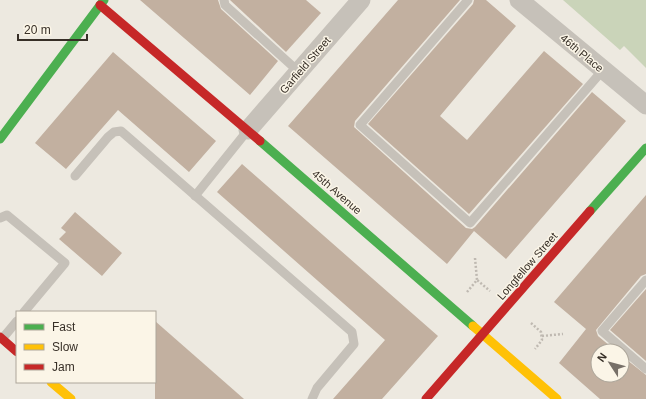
<svg xmlns="http://www.w3.org/2000/svg" width="646" height="399" viewBox="0 0 646 399" font-family="Helvetica,sans-serif">
  <rect width="100%" height="100%" fill="#ede9e0"/>
  <path fill="#cad4b9" d="M563 0H646V68L624 46 620 50Z"/>
  <g fill="#c2b0a0">
    <path d="M140 0H218L221 9 278 61 250 95Z"/>
    <path d="M230 0H306L321 13 286 52Z"/>
    <path d="M398 0H460L355 121 354 127 466 228 472 229 475 227 592 92 626 121 506 259 474 231 447 264 288 126Z"/>
    <path d="M474 0H486L516 26 440 116 467 140 544 51 583 84 469 214 368 124 473 4Z"/>
    <path d="M113 52 216 141 189 172 118 110 66 169 35 143Z"/>
    <path d="M242 164 438 336 382 399H333L385 340 217 192Z"/>
    <path d="M646 195V274L641 276 596 330 598 336 616 351H598V375H622V356L646 375V399H600L559 363 586 329 554 302Z"/>
    <path d="M75 212 122 253 102 276 59 239 66 232 61 228Z"/>
    <path d="M646 289V361L610 330Z"/>
    <path d="M155 321 244 399H155Z"/>
  </g>
  <g fill="none" stroke-linecap="round" stroke-linejoin="round">
    <g stroke="#bfb9b1" stroke-width="2.5" stroke-dasharray="2 2" stroke-linecap="butt">
      <path d="M475 258 477 280"/>
      <path d="M467 292 477 280 490 291"/>
      <path d="M531 323 541 332 542 340 535 349"/>
      <path d="M542 336 563 334"/>
    </g>
    <g stroke="#c6c1b9" stroke-width="9">
      <path d="M224 0 225 5 299 72"/>
      <path d="M468 0 360 125 470 223 603 70"/>
      <path d="M75 176 108 137 114 132 121 131 352 332 354 344 317 388 312 399"/>
      <path d="M195 196 248 130"/>
      <path d="M0 218 7 215 65 263 24 312"/>
      <path d="M646 280 602 331 646 369"/>
      <path d="M2 339 17 321"/>
    </g>
    <g stroke="#c6c1b9" stroke-width="19">
      <path d="M519 0 646 105"/>
      <path d="M248 130 361 0"/>
    </g>
    <g stroke="#4caf50" stroke-width="9">
      <path d="M0 139 104 0"/>
      <path d="M260 141 473 326"/>
      <path d="M590 211 646 148"/>
    </g>
    <g stroke="#ffc107" stroke-width="9">
      <path d="M473 326 557 399"/>
      <path d="M51 382 71 399"/>
    </g>
    <g stroke="#c62828" stroke-width="9">
      <path d="M100 5 260 141"/>
      <path d="M0 337 17 352"/>
      <path d="M426 399 590 211"/>
    </g>
  </g>
  <g text-anchor="middle" stroke-width="3" stroke-linejoin="round" paint-order="stroke">
    <g font-size="11" fill="#372f27" stroke="#fbf5e7">
      <text transform="translate(582 53) rotate(40)" y="4">46th Place</text>
      <text transform="translate(305 65) rotate(-49)" y="4">Garfield Street</text>
      <text transform="translate(337 192) rotate(41)" y="4">45th Avenue</text>
      <text transform="translate(527 266) rotate(-49)" y="4">Longfellow Street</text>
    </g>
  </g>
  <rect x="16" y="311" width="140" height="72" fill="#fbf5e7" stroke="#ada69a"/>
  <rect x="24" y="324" width="20" height="6" fill="#4caf50" stroke="#ada69a"/>
  <text x="52" y="331" font-size="12" fill="#372f27">Fast</text>
  <rect x="24" y="344" width="20" height="6" fill="#ffc107" stroke="#ada69a"/>
  <text x="52" y="351" font-size="12" fill="#372f27">Slow</text>
  <rect x="24" y="364" width="20" height="6" fill="#c62828" stroke="#ada69a"/>
  <text x="52" y="371" font-size="12" fill="#372f27">Jam</text>
  <g transform="translate(610 363) rotate(306)"><circle r="19" fill="#fbf5e7" stroke="#ada69a"/>
  <path d="M0-3L7 15L0 10L-7 15Z" fill="#777068"/>
  <text y="-6" font-size="11" font-weight="bold" text-anchor="middle" fill="#372f27">N</text>
  </g>
  <path d="M18 34v6h69v-6" fill="none" stroke="#372f27" stroke-width="2"/>
  <text x="24" y="34" font-size="12" fill="#372f27" stroke="#fbf5e7" stroke-width="3" paint-order="stroke">20 m</text>
</svg>
